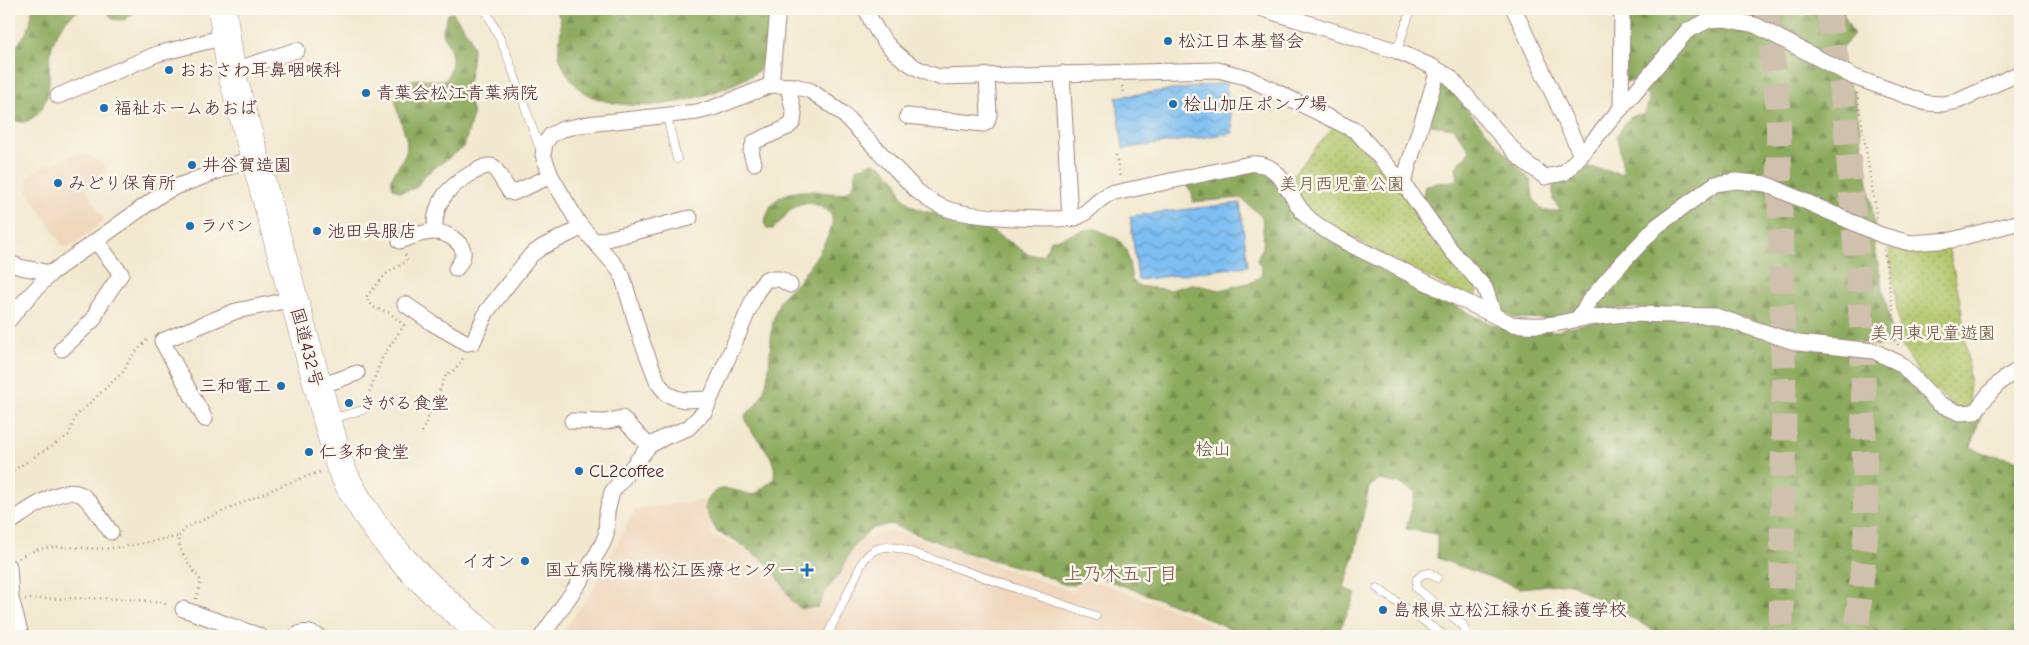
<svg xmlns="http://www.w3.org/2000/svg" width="2029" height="645" viewBox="0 0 2029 645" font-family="'Comic Neue','Klee One',sans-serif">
  <defs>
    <pattern id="grass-dots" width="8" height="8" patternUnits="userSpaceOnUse" patternTransform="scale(1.25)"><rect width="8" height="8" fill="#b0c569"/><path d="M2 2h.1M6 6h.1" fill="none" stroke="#919f57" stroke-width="1.8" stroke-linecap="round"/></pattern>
    <pattern id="forest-firs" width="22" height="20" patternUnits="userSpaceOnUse" patternTransform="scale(1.25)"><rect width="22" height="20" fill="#8caa5d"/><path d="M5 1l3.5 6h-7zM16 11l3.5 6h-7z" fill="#748a4d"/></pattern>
    <pattern id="water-waves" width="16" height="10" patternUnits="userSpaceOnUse" patternTransform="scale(1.25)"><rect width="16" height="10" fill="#7cbef2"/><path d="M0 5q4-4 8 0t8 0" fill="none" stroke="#689ac4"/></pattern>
  </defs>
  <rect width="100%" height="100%" fill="#fbf7ec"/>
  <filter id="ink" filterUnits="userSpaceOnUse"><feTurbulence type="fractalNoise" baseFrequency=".02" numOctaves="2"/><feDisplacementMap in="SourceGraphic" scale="10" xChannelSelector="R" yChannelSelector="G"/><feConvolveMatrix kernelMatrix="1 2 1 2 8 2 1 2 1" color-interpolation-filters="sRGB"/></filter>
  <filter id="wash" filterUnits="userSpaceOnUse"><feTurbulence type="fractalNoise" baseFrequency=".0096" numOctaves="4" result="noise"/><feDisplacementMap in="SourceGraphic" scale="20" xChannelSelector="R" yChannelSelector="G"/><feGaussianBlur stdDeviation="1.12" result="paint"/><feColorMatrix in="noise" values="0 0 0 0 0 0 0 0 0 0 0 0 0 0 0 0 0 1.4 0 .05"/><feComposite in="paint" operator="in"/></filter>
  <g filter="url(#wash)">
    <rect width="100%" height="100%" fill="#f2e8cf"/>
    <g fill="#efd6bc">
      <path d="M83 152 105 166 107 170 84 185 104 220 75 243 64 248 27 190 29 176 40 168Z"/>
      <path d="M708 500 712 536 780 562 892 530 1073 592 1086 578 1186 614 1233 636H560L593 589 635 509Z"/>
    </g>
    <g fill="url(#grass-dots)" stroke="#7d724a">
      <path d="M1334 126 1346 132 1388 174 1477 291 1475 297 1471 298 1386 257 1313 215 1288 181Z"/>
      <path d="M1948 247C1962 301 1969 352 1970 408H1957L1925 383 1902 346 1889 249Z"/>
    </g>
    <g fill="url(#forest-firs)" stroke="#6b6444">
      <path d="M32 9H83C66 15 55 33 51 50 46 72 55 97 36 115 26 124 20 124 9 118V54C22 40 32 29 32 9Z"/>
      <path d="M104 9H140L124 20 113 19Z"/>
      <path d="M555 9H772C769 29 771 54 758 71 754 75 747 77 742 80 700 101 644 114 599 99 593 97 586 95 582 91 571 81 561 68 559 53 558 37 566 23 555 9Z"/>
      <path d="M1628 9H1846L1843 14 1854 35 1830 60 1854 92 1875 227 1874 244 1894 342 1890 346 1832 342 1792 334 1723 310 1640 308 1589 310 1557 319 1514 318 1501 311 1489 284 1459 249 1422 200 1425 185 1458 180 1456 167 1470 151 1454 128 1430 125 1441 85 1454 89 1468 111 1531 181 1533 198 1543 211H1561L1553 200V182L1584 160 1591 168 1624 174 1617 135 1631 116 1645 114 1649 100 1639 80 1625 82Z"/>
      <path d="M453 13 469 35 473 48 472 62 467 88 473 115 464 147 425 175 416 188 400 192 393 188 391 179C395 170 404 160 406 152 413 129 375 92 413 80 424 76 435 83 447 79 456 57 452 52 442 32L448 14Z"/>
      <path d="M871 163 881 165 897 181 901 194 910 205 923 211 975 222 1010 242 1029 255H1043L1052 239H1059L1084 230 1096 229 1119 240 1127 251 1132 280 1138 286 1170 290 1192 284 1220 290 1252 282 1261 276 1262 269 1257 260 1264 242 1262 217 1241 198 1193 202 1192 192 1186 186 1195 180 1260 168 1269 172 1332 238 1433 295 1491 324 1512 330 1559 331 1566 327 1607 320 1715 319 1874 353 1901 366 1936 404 1982 413 1971 447 1980 452 2020 461V636H1660V634L1569 583 1520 588 1437 558V534L1406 529 1416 492 1401 484 1379 480 1369 487 1355 553 1344 588 1356 594 1339 631 1332 636H1246L1186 609 1097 576 1089 574 1074 585 1063 584 1036 572 963 552 890 524 870 529 851 549 841 572 825 592 818 607 801 609 792 601 771 566 735 540 717 532 705 509C713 479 730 490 754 495L774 479C774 475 775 470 774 467 771 447 747 435 745 415 782 389 762 338 779 303 782 295 791 289 797 283 806 272 836 232 832 218 831 212 824 208 819 206 795 195 788 216 773 229H767L764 222C767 216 769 208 772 204 779 195 793 191 804 191 825 189 857 207 856 169Z"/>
    </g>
    <g fill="url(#water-waves)" stroke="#636e8e">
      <path d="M1226 83 1233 133 1123 149 1116 97Z"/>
      <path d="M1240 203 1248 266 1138 280 1130 216Z"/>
    </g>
  </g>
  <g filter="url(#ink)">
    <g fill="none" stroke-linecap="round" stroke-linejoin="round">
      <g stroke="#d0c0ae" stroke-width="25" stroke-dasharray="25 12" stroke-linecap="butt">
        <path d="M1767 9 1778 105 1784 397 1781 636"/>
        <path d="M1828 9 1845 113 1862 327 1866 533 1856 636"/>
      </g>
      <g stroke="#9e847d" stroke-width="9">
        <g id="lane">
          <path d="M485 9C497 31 507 53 515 77 524 102 531 127 541 151"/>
          <path d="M1397 51 1411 9"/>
          <path d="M667 117 677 159"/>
          <path d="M331 419 363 410"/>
          <path d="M1437 578 1430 573 1423 574 1417 579 1416 588 1463 625 1467 636"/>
          <path d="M1377 588 1445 636"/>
          <path d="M827 636 863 561C874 546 885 545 902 549L1096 616"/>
        </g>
      </g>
      <g stroke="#9e847d" stroke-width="17">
        <g id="street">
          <path d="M866 9C879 42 904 67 939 77L1218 70 1246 77 1356 131 1403 183 1451 250 1485 288 1494 315"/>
          <path d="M1263 9 1397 51 1433 67 1436 75 1435 80 1403 183"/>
          <path d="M1514 9 1581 155"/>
          <path d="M1433 67 1450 77 1521 159 1545 177 1564 173 1581 155 1687 31 1709 20 1724 19 1755 25 1854 77 1926 103 1943 104 1958 101 2020 73"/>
          <path d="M231 71 297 50"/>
          <path d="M1062 73 1070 219"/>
          <path d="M771 85 778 9"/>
          <path d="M58 96 157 54 225 37"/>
          <path d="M1621 109 1622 9"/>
          <path d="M907 116 984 124 987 122 989 115 987 76"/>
          <path d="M754 163 751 152 754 142 788 127 793 122 794 114 788 86"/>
          <path d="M435 232C433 202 448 187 472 173 480 169 485 164 494 167L510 192 513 193 551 176"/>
          <path d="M400 241C411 237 424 231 435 232 446 232 465 243 463 255 463 260 459 264 456 269"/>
          <path d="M595 242 690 218"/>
          <path d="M9 263 20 267 51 273"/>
          <path d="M405 304 432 323 467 343 473 342 487 311 531 255 542 247 581 228"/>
          <path d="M1578 319 1625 314 1715 316 1798 343 1874 351 1901 364 1938 403 1959 413 1975 412C1987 396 2000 377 2020 370"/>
          <path d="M9 320 21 305 51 273 160 195 173 188 255 157"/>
          <path d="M62 349 94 319 98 308 121 274 96 241"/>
          <path d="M318 387 357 373"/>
          <path d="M709 399 684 400 676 398 667 394 658 383 641 339 622 275 615 265 579 224 551 176 543 155 545 143 551 135 563 129 588 124 697 112 713 108 771 85 795 86 811 91 842 113 917 191C925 197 932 203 940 206 966 219 1045 220 1075 218 1089 214 1096 199 1110 194L1250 164C1286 161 1287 202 1311 220 1334 238 1361 250 1388 263 1429 284 1470 304 1512 324 1536 327 1554 325 1578 319L1589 301 1620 265 1657 226 1715 184 1736 181 1766 184 1881 235 1910 243 1952 240 2020 222"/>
          <path d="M205 419 162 341 236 311 294 299"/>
          <path d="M572 421 605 422 622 418 649 446"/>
          <path d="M9 523C26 512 62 483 82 495 92 502 103 522 111 532"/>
          <path d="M9 567 11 598 21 636"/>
          <path d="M183 609 260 636"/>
          <path d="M296 636C303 630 310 633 318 636"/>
          <path d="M542 636 583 577 603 543 606 535 607 512 612 492 649 446 665 437 688 428 705 411 756 293 766 279H780L790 285"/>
        </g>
      </g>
      <g stroke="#9e847d" stroke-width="29">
        <path id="highway" d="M222 9 231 71 340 466C373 540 425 585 485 636"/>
      </g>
      <g stroke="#9e847d" stroke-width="2.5" stroke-dasharray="1 4" stroke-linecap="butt">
        <path d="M1122 86 1123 95"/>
        <path d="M1857 93 1877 218"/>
        <path d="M1116 155 1120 178"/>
        <path d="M1884 250 1898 346"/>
        <path d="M366 401 382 358 404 325 390 313 373 307 366 297 387 273 407 261 405 254"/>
        <path d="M422 432 446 375 456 369 464 357"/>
        <path d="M9 473 69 435 75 417 124 371 130 358 148 339"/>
        <path d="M19 558C47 539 80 551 113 548 135 546 156 539 178 537"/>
        <path d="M25 599C69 599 127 595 169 605"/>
        <path d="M196 599 201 581C191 567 180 555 178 537L187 527 283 485 322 471"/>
      </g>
      <use href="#lane" stroke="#fff" stroke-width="8"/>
      <use href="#street" stroke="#fff" stroke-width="15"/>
      <use href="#highway" stroke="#fff" stroke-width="28"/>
    </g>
  </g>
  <g fill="#1f6fb2" stroke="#fbf7ec" stroke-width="2">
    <circle cx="1168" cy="41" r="5"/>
    <circle cx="169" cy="70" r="5"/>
    <circle cx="366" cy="93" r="5"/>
    <circle cx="1173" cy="104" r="5"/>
    <circle cx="104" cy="108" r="5"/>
    <circle cx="192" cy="165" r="5"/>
    <circle cx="58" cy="183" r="5"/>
    <circle cx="190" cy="226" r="5"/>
    <circle cx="317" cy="231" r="5"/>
    <circle cx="281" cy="386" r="5"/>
    <circle cx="349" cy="403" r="5"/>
    <circle cx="309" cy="452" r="5"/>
    <circle cx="579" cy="471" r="5"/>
    <circle cx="525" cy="561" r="5"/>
    <path d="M804.5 562.5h5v5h5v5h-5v5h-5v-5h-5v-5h5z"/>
    <circle cx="1383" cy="610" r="5"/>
  </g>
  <g text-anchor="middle" stroke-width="5" stroke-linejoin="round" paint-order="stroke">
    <g font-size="18" fill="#4a1f2b" stroke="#fbf7ec" text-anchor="start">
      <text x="1178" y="47">松江日本基督会</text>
      <text x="179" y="76">おおさわ耳鼻咽喉科</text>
      <text x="376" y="99">青葉会松江青葉病院</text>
      <text x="1183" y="110">桧山加圧ポンプ場</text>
      <text x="114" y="114">福祉ホームあおば</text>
      <text x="202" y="171">井谷賀造園</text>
      <text x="68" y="189">みどり保育所</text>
      <text x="200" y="232">ラパン</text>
      <text x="327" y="237">池田呉服店</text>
      <text x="271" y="392" text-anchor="end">三和電工</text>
      <text x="359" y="409">きがる食堂</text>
      <text x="319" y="458">仁多和食堂</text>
      <text x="589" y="477">CL2coffee</text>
      <text x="515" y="567" text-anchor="end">イオン</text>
      <text x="796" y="576" text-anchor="end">国立病院機構松江医療センター</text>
      <text x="1393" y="616">島根県立松江緑が丘養護学校</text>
    </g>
    <g font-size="18" fill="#69513e" stroke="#fbf7ec">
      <text x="1342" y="190">美月西児童公園</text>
      <text x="1933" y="339">美月東児童遊園</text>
      <text x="1213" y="455">桧山</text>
    </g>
    <g font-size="18" fill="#4a1f2b" stroke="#fbf7ec">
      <text transform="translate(307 347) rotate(75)" y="6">国道432号</text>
    </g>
    <g font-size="19" fill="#814c46" stroke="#fbf7ec">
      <text x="1121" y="580">上乃木五丁目</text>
    </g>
  </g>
  <rect width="2029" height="645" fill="none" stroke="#fbf7ec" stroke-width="30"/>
</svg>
